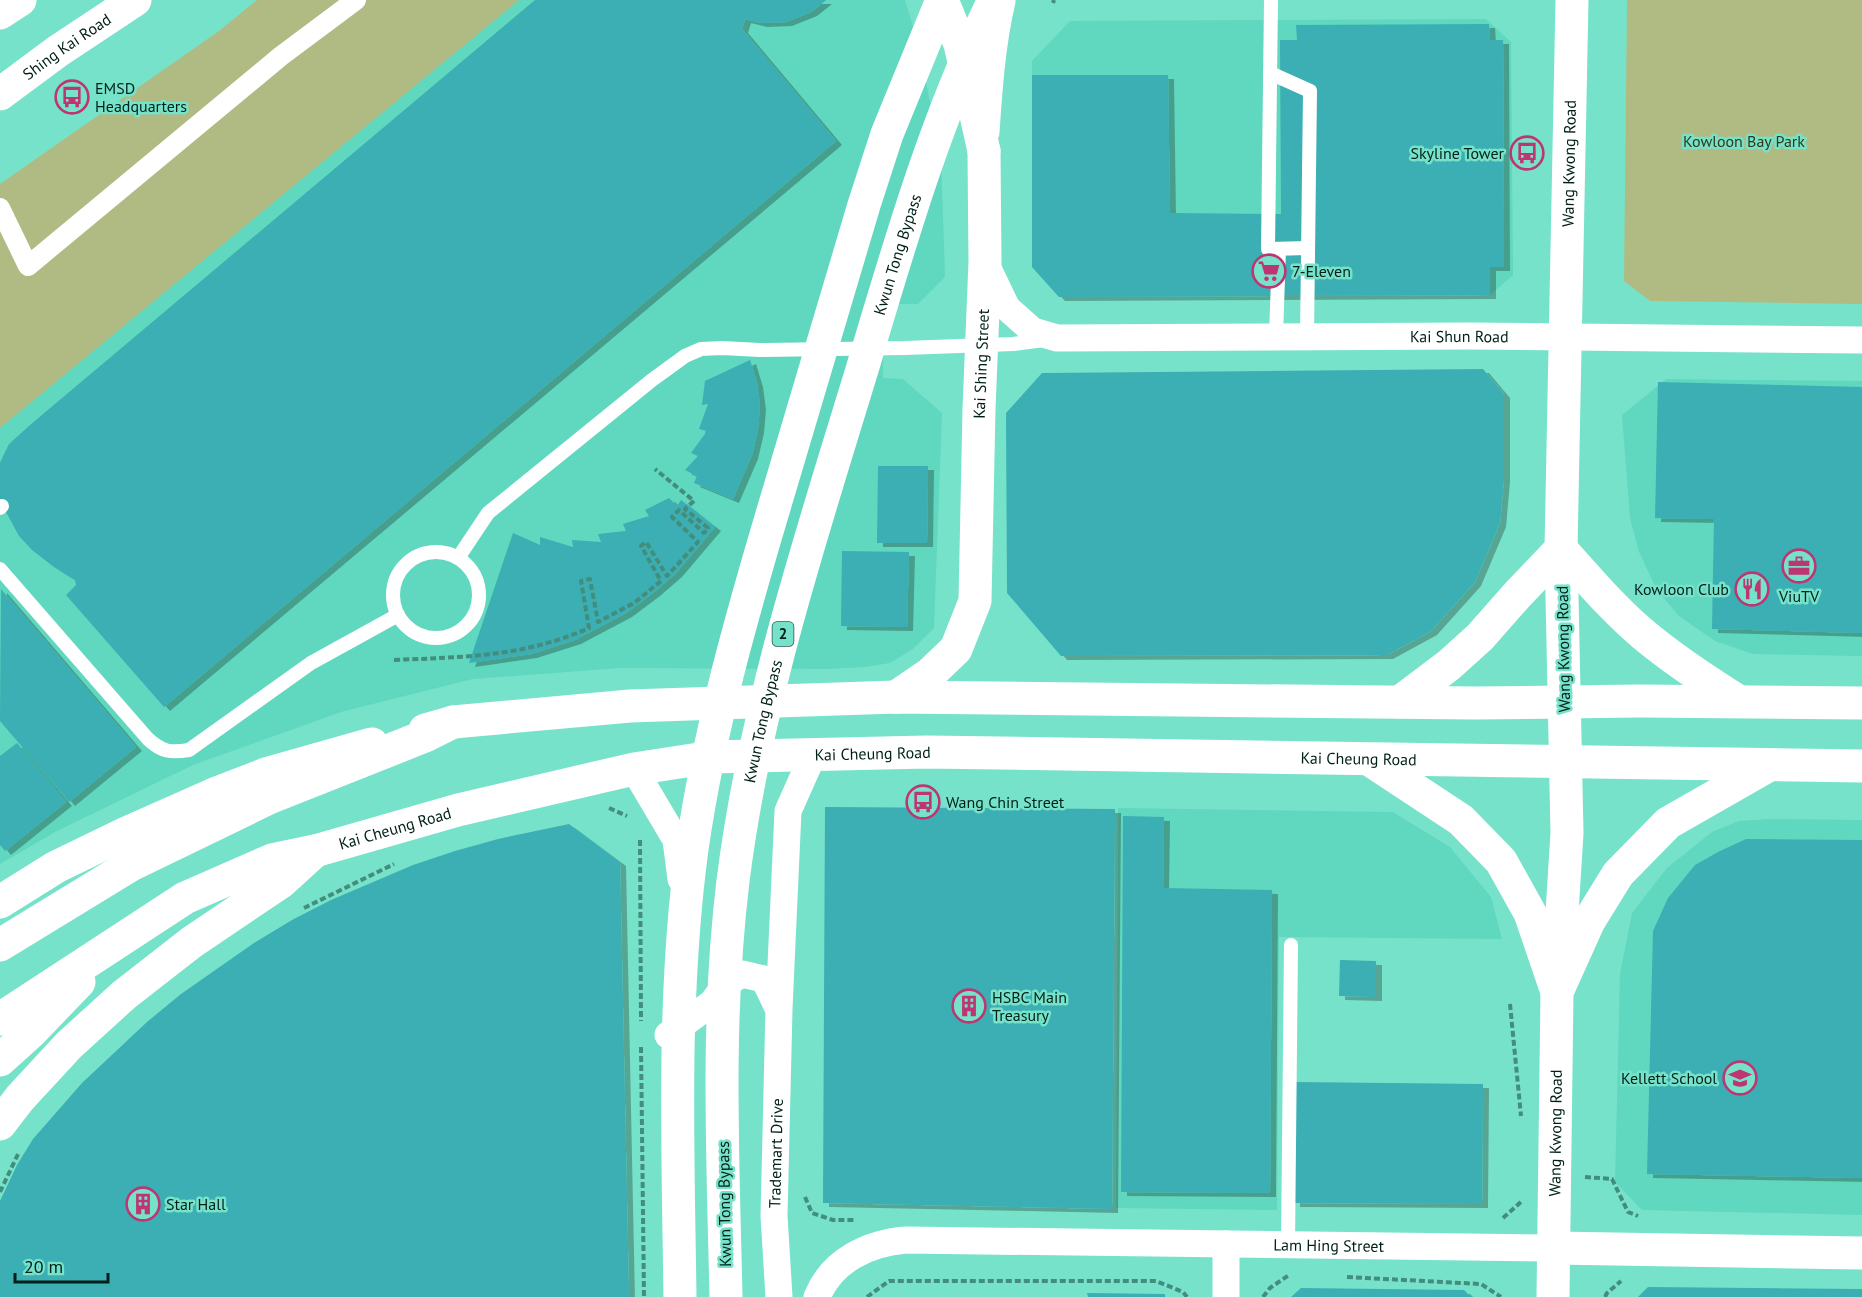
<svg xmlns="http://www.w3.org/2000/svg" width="1862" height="1297" viewBox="0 0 1862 1297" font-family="'PT Sans',sans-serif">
  <defs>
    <filter id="shadow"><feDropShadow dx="6" dy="4" stdDeviation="0" flood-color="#0004"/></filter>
  </defs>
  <rect width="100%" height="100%" fill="#77e2ca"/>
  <g fill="#60d7bf">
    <path d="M519 0H905L918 43 941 156 945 277 918 304H884L883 378 903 379 942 413 934 628 913 649 890 663 865 667 829 669 620 668 473 679 341 712 193 765 57 831 0 864V428Z"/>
    <path d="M1486 19 1511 42 1513 275 1490 295 1059 297 1032 267V61L1070 21Z"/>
    <path d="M1666 379 1862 381V656L1753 654 1715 641 1679 616 1657 590 1639 552 1630 518 1622 415Z"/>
    <path d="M1118 808 1393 812 1450 847 1491 897 1502 939 1279 937 1277 1210 1116 1208Z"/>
    <path d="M1768 819 1862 820V1215L1642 1210 1615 1182 1620 974 1632 913 1667 868 1712 832 1739 821Z"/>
  </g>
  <g fill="#b0bb83">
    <path d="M257 0H519L0 428V184L219 31Z"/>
    <path d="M1627 0H1862V304L1650 301 1624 281Z"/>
  </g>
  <g fill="#3bafb3" filter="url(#shadow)">
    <path d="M535 0H826L811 12 786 22 761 23 745 19 742 29 836 141 164 707 66 595 76 585 75 580 54 567 32 550 19 536 0 501V463L4 454 9 444 30 425Z"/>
    <path d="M1489 24 1490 40H1503L1504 267H1490V295L1059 297 1032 267V75H1168L1170 213 1281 214 1280 40H1297L1296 25Z"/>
    <path d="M750 360 757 383 760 406 758 429 752 455 733 499 694 483 697 476 685 470 698 456 691 453 707 431 699 429 708 404 702 405 705 381Z"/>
    <path d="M1483 369 1504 394V478L1500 523 1475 582 1431 631 1387 655 1061 656 1007 593 1006 413 1042 373Z"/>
    <path d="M1658 382 1862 387V633L1712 629 1714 519 1655 518Z"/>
    <path d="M878 466H928L927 543H877Z"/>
    <path d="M669 498 677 506 681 500 715 527 676 573 654 592 626 613 575 640 531 654 469 663 513 533 540 545V537L573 547 572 540 601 542 598 534 626 531 623 524 649 516 645 510Z"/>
    <path d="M842 551 909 552 907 627 841 626Z"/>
    <path d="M1 589 136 747 69 802 0 721Z"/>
    <path d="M17 743 66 802 5 851 0 845V756Z"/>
    <path d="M825 807 1115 809 1112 1209 823 1203Z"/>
    <path d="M1123 816 1164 817 1163 888 1272 890 1270 1193 1121 1192Z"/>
    <path d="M569 824 620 862 629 1297H0V1201L17 1165 33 1139 82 1083 147 1022 181 994 254 943 292 920 331 900 413 865 455 851 498 839Z"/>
    <path d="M1746 839 1862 840V1178L1647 1174 1653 931 1668 898 1695 865 1718 852Z"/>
    <path d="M1340 960 1376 961V997L1339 996Z"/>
    <path d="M1294 1082 1483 1084 1482 1204 1294 1203Z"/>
    <path d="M1648 1287 1862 1289V1297H1638Z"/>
    <path d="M1301 1288 1464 1290 1471 1297H1291Z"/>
    <path d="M1087 1293 1165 1294V1297H1088Z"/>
  </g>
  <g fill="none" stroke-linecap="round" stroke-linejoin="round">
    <g stroke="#438d7d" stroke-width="4" stroke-dasharray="6 3" stroke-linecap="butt">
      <path d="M1053 3 1054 0"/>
      <path d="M394 660C463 657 524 657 589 628L581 581 590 579 598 622 634 603 661 581 641 546 646 542 667 576 698 542 672 517 679 510 704 533 708 528 685 509 694 501 655 469"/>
      <path d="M609 808 627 816"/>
      <path d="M640 840 641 1021"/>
      <path d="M304 908 394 864"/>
      <path d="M1510 1004 1521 1116"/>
      <path d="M641 1047 644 1297"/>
      <path d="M1585 1177 1612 1179 1628 1212 1638 1216"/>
      <path d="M0 1192 19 1152"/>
      <path d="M805 1197 812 1213 833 1220H855"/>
      <path d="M1503 1218 1522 1201"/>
      <path d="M1347 1277 1481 1284 1501 1297"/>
      <path d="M867 1297 889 1281H1156L1183 1292 1187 1297"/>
      <path d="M1263 1297 1270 1288 1289 1275"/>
      <path d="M1605 1297 1607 1293 1621 1281"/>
    </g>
    <g stroke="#fff" stroke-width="14">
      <path d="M1271 0 1268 249 1308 248"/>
      <path d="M1270 73 1310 91 1307 337"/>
      <path d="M1276 336 1279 249"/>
      <path d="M0 508 2 506"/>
      <circle cx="436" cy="595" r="43"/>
      <path d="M458 558 488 513 652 380 685 356 701 349 722 348 760 350 905 348 1013 344 1044 340"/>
      <path d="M0 569 148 739C162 752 171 753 189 750L311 663 398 615"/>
      <path d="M1288 1245 1291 945"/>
    </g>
    <path stroke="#fff" stroke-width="20" d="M0 208 28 266 281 56 356 0"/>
    <g stroke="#fff" stroke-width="27">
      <path d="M986 132C989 88 992 44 1002 1"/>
      <path id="s1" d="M985 262 1007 308 1033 331 1057 338 1469 336 1862 340"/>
      <path d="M634 769 676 840 681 879"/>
      <path d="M668 1035 712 1003 728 982 742 974 764 979 778 1008"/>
      <path id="s2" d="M779 1297 774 1216 779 1009 788 811 813 755"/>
      <path id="s3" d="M817 1297C832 1260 869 1243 906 1240L1554 1248"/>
      <path d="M1226 1297V1244"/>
    </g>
    <g stroke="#fff" stroke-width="33">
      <path id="s4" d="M896 697 931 673 956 649 975 601 979 409 985 262 984 151"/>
      <path d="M1554 1248 1862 1253"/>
    </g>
    <g stroke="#fff" stroke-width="33">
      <path d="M942 0 960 44 984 151"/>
      <path d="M0 13 20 0"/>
      <path id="s5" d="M0 94 58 51 135 0"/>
      <path id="s6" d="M1553 1297 1557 992 1567 833 1561 549 1572 0"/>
    </g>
    <g stroke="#fff" stroke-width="33">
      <path d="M1400 702 1449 665 1480 637 1518 594 1561 549C1588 579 1614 610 1644 635 1674 660 1706 681 1738 701"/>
      <path d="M425 730 453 722 630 706 896 697 1475 703 1639 701 1862 703"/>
      <path d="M1370 760 1461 820 1501 861 1530 913 1557 992"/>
      <path d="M0 902 56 867 124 834 212 795 266 774 372 744"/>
      <path d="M1557 992 1589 921 1618 874 1668 823 1766 767"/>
      <path id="s7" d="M0 1124 20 1098 69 1045 124 995 192 942 281 882 315 851 458 810 634 769 712 757 927 752 1862 766"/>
    </g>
    <g stroke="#fff" stroke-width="33">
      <path d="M0 945 131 865 269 798 425 736 453 722"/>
      <path d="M0 1019 185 898 272 860 315 851"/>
      <path d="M0 1060 31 1032 79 982"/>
    </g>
    <g stroke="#fff" stroke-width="33">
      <path d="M680 1297C678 1148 672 997 692 849 709 730 742 615 776 501 805 402 835 304 864 205L887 134 942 0"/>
      <path id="s8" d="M726 1297C723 1159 716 1019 733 881 755 706 810 540 861 373 899 246 935 119 994 0"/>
    </g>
  </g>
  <defs>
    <g id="bus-ring" transform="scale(1.725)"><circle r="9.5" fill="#77e2ca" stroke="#bd3572" stroke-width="1.5"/><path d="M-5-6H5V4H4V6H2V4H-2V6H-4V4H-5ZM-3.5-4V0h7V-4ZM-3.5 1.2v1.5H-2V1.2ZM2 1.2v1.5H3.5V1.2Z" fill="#bd3572"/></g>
    <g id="supermarket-ring" transform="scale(1.725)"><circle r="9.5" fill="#77e2ca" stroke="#bd3572" stroke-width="1.5"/><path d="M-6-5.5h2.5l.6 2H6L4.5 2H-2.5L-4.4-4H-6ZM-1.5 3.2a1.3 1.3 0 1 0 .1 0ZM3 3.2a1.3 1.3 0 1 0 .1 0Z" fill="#bd3572"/></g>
    <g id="office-ring" transform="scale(1.725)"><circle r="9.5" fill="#77e2ca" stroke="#bd3572" stroke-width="1.5"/><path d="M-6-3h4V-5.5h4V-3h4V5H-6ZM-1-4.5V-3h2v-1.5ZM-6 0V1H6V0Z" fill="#bd3572"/></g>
    <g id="restaurant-ring" transform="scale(1.725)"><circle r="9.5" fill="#77e2ca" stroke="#bd3572" stroke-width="1.5"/><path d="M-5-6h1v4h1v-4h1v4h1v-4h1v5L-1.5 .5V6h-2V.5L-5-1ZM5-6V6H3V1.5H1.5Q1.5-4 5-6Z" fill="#bd3572"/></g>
    <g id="building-ring" transform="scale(1.725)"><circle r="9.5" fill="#77e2ca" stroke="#bd3572" stroke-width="1.5"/><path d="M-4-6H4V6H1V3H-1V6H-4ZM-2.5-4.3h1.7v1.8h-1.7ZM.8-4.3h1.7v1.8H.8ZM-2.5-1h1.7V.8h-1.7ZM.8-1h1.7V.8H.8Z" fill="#bd3572"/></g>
    <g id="school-ring" transform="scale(1.725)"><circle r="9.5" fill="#77e2ca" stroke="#bd3572" stroke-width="1.5"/><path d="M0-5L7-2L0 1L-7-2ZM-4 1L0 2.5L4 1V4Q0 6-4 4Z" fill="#bd3572"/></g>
  </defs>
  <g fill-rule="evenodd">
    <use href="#bus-ring" x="72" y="97"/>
    <use href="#bus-ring" x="1527" y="153"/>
    <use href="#supermarket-ring" x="1269" y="271"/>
    <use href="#office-ring" x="1799" y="566"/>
    <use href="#restaurant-ring" x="1752" y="589"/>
    <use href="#bus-ring" x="923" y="802"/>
    <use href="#building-ring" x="969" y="1006"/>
    <use href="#school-ring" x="1740" y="1078"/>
    <use href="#building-ring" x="143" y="1204"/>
  </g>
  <g text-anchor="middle" stroke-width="5" stroke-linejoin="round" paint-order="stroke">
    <rect fill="#77e2ca" stroke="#245a4e" stroke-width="1.5" x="772.5" y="622" width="21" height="24" rx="4.5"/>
    <g font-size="15" font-weight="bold" fill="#002019">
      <text x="783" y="639">2</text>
    </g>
    <g font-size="16" fill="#002019" stroke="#77e2ca">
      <text dy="6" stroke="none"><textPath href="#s5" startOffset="82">Shing Kai Road</textPath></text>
      <text dy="6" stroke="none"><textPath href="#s6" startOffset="1134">Wang Kwong Road</textPath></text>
      <text dy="6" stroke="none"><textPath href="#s8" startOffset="1065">Kwun Tong Bypass</textPath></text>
      <text dy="6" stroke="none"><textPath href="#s1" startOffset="513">Kai Shun Road</textPath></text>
      <text dy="6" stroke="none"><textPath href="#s4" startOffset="366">Kai Shing Street</textPath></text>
      <text transform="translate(1563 649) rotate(-91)" y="6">Wang Kwong Road</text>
      <text dy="6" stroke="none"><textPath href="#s8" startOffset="579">Kwun Tong Bypass</textPath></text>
      <text dy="6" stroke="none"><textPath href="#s7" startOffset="988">Kai Cheung Road</textPath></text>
      <text dy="6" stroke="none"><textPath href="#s7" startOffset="1474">Kai Cheung Road</textPath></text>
      <text dy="6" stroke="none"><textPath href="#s7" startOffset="502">Kai Cheung Road</textPath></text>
      <text dy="6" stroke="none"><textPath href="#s6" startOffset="164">Wang Kwong Road</textPath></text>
      <text dy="6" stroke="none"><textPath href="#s2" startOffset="144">Trademart Drive</textPath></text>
      <text transform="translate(724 1204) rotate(-91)" y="6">Kwun Tong Bypass</text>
      <text dy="6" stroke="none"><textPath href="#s3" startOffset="534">Lam Hing Street</textPath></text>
    </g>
    <g font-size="16" fill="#002019" stroke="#77e2ca" text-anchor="start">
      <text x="95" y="94">EMSD<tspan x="95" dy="18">Headquarters</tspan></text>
      <text x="1504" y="159" text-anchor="end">Skyline Tower</text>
      <text x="1292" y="277">7-Eleven</text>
      <text x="1729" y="595" text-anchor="end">Kowloon Club</text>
      <text x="1799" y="602" text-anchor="middle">ViuTV</text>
      <text x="946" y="808">Wang Chin Street</text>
      <text x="992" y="1003">HSBC Main<tspan x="992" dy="18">Treasury</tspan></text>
      <text x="1717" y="1084" text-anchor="end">Kellett School</text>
      <text x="166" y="1210">Star Hall</text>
    </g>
    <g font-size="16" fill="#323816" stroke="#77e2ca">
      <text x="1744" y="147">Kowloon Bay Park</text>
    </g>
  </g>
  <path d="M15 1273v9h93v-9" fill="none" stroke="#002019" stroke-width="3"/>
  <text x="24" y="1273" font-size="18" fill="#002019" stroke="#77e2ca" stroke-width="4.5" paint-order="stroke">20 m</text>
</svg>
